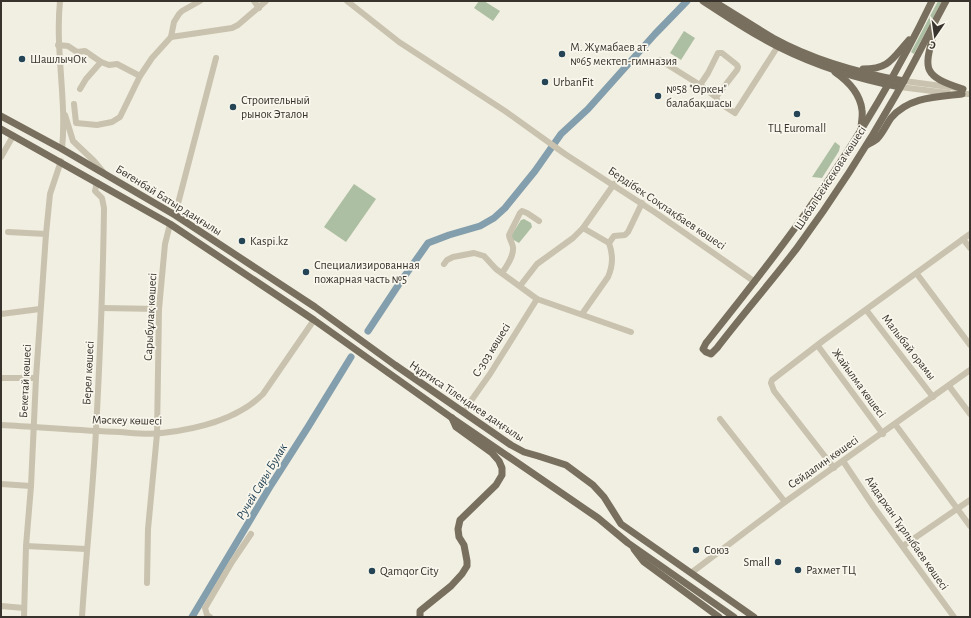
<svg xmlns="http://www.w3.org/2000/svg" width="971" height="618" viewBox="0 0 971 618" font-family="'Alegreya Sans',sans-serif">
  <rect width="100%" height="100%" fill="#f1efe1"/>
  <g fill="#adbfa2">
    <path d="M479 1H484L500 11 493 21 474 8Z"/>
    <path d="M938 1H942L914 54 911 52Z"/>
    <path d="M684 31 695 38 681 60 670 53Z"/>
    <path d="M835 142 840 146 839 151 822 178 812 177Z"/>
    <path d="M354 184 376 199 346 242 324 227Z"/>
    <path d="M524 219 531 223 532 227 519 243 512 239 511 236 521 220Z"/>
  </g>
  <g fill="none" stroke-linecap="round" stroke-linejoin="round">
    <g stroke="#839eac" stroke-width="7">
      <path d="M368 331 399 284 428 243 449 235 480 226 494 218 505 208 535 171 561 134 588 109 655 34 687 1"/>
      <path d="M192 617 271 485 308 427 351 357"/>
    </g>
    <g stroke="#c9c2ae" stroke-width="6">
      <path d="M60 1C55 51 67 100 62 149"/>
      <path d="M254 1 259 8"/>
      <path d="M347 1 399 42 505 111 565 154 656 213 755 282"/>
      <path d="M171 37 232 28 238 25 266 1"/>
      <path d="M58 45 68 46 77 52 85 51 101 62"/>
      <path d="M660 60 700 85 716 97 718 102 735 113 780 43"/>
      <path d="M904 81 957 88"/>
      <path d="M700 85 708 73 718 53H722L737 65 738 67 737 70 716 97"/>
      <path d="M900 87 948 93"/>
      <path d="M80 89 86 79 101 62 109 65 117 64 140 76"/>
      <path d="M957 94H970"/>
      <path d="M74 104 76 123 97 125 112 122 120 117 140 76 152 58 171 37 174 22 179 14 182 11 200 1"/>
      <path d="M65 115 73 141 94 161 104 173"/>
      <path d="M1 157 13 136"/>
      <path d="M175 215 216 58"/>
      <path d="M8 232 46 234"/>
      <path d="M963 239 970 248"/>
      <path d="M609 243 614 236 625 235 628 232 642 203"/>
      <path d="M444 264 447 260 453 257 474 253 484 256 496 269 537 299 631 332"/>
      <path d="M502 273C507 266 514 256 513 247 512 242 509 239 509 235L520 213 522 211 527 213 539 221"/>
      <path d="M917 274 970 345"/>
      <path d="M520 286 537 264 573 238 583 228 614 184"/>
      <path d="M102 308 159 309"/>
      <path d="M867 311 933 397"/>
      <path d="M1 314 40 309"/>
      <path d="M582 314 608 277C613 266 613 254 609 243L583 228"/>
      <path d="M818 346 883 434"/>
      <path d="M1 378H36"/>
      <path d="M949 386 970 414"/>
      <path d="M463 412 490 374 537 299"/>
      <path d="M720 419 785 502"/>
      <path d="M895 424 970 526"/>
      <path d="M1 425C41 427 80 431 120 432 134 433 148 435 162 433 197 429 238 419 263 394L314 320"/>
      <path d="M843 461 873 506 954 617"/>
      <path d="M834 468 774 391 771 383 772 380 824 340 970 234"/>
      <path d="M1 484 31 486"/>
      <path d="M26 546 86 549"/>
      <path d="M903 546 970 500"/>
      <path d="M691 573 785 502 970 370"/>
      <path d="M147 583 148 529 157 434 159 309 165 244 170 224"/>
      <path d="M1 606 24 608"/>
      <path d="M24 617 26 546 31 486 36 378 46 234 50 194 61 161"/>
      <path d="M82 617C86 554 93 492 96 430 100 356 103 282 104 208L102 198 95 191 97 182"/>
      <path d="M210 617 207 615 205 608 232 562 251 534"/>
    </g>
    <g stroke="#786f5e" stroke-width="7">
      <path d="M703 1C728 17 752 34 779 47 817 66 859 79 900 87"/>
      <path d="M713 1C733 13 753 26 773 38 813 60 859 73 904 81"/>
      <path d="M932 1C898 72 857 140 812 204 779 252 742 298 706 343L703 349 706 352 711 354 717 348C743 314 771 282 797 248 833 199 866 148 896 95 914 64 929 32 946 1"/>
      <path d="M935 28C925 68 919 75 963 89"/>
      <path d="M863 69C889 69 892 59 909 40"/>
      <path d="M835 72C848 81 860 93 862 110 863 116 861 123 861 129"/>
      <path d="M1 116 62 149 175 215 315 307 395 365 511 445 524 452 538 456 566 465 593 485 604 497 621 524 754 617"/>
      <path d="M1 129 170 224 314 320 452 418 598 518 628 543 734 617"/>
      <path d="M867 145C870 143 875 141 877 139 883 133 886 125 891 118 909 97 936 97 962 94"/>
      <path d="M634 549 644 562 719 617"/>
      <path d="M420 617V611L451 586 462 574 467 566V561L464 545 459 537 458 529 460 520 496 485 502 475V468L499 461 492 453 456 427 452 418"/>
    </g>
  </g>
  <g fill="#254456" stroke="#f9f7ed" stroke-width="1.5">
    <circle cx="562" cy="54" r="4"/>
    <circle cx="22" cy="59" r="4"/>
    <circle cx="545" cy="82" r="4"/>
    <circle cx="658" cy="96" r="4"/>
    <circle cx="233" cy="107" r="4"/>
    <circle cx="797" cy="114" r="4"/>
    <circle cx="242" cy="241" r="4"/>
    <circle cx="306" cy="272" r="4"/>
    <circle cx="696" cy="550" r="4"/>
    <circle cx="778" cy="562" r="4"/>
    <circle cx="798" cy="570" r="4"/>
    <circle cx="372" cy="571" r="4"/>
  </g>
  <g text-anchor="middle" stroke-width="3.5" stroke-linejoin="round" paint-order="stroke">
    <g font-size="12" fill="#38332c" stroke="#f9f7ed" text-anchor="start">
      <text x="570" y="51">М. Жұмабаев ат.<tspan x="570" dy="14">№65 мектеп-гимназия</tspan></text>
      <text x="30" y="63">ШашлычОк</text>
      <text x="553" y="86">UrbanFit</text>
      <text x="666" y="93">№58 "Өркен"<tspan x="666" dy="14">балабақшасы</tspan></text>
      <text x="241" y="104">Строительный<tspan x="241" dy="14">рынок Эталон</tspan></text>
      <text x="797" y="132" text-anchor="middle">ТЦ Euromall</text>
      <text x="250" y="245">Kaspi.kz</text>
      <text x="314" y="269">Специализированная<tspan x="314" dy="14">пожарная часть №5</tspan></text>
      <text x="704" y="554">Союз</text>
      <text x="770" y="566" text-anchor="end">Small</text>
      <text x="806" y="574">Рахмет ТЦ</text>
      <text x="380" y="575">Qamqor City</text>
    </g>
    <g font-size="12" fill="#38332c" stroke="#f9f7ed">
      <text transform="translate(830 178) rotate(-57)" y="4">Шабал Бейсекова көшесі</text>
      <text transform="translate(169 200) rotate(32)" y="4">Бөгенбай Батыр даңғылы</text>
      <text transform="translate(667 208) rotate(34)" y="4">Бердібек Соқпақбаев көшесі</text>
      <text transform="translate(150 317) rotate(-87)" y="4">Сарыбұлақ көшесі</text>
      <text transform="translate(909 347) rotate(52)" y="4">Малыбай орамы</text>
      <text transform="translate(491 350) rotate(-58)" y="4">С-303 көшесі</text>
      <text transform="translate(88 373) rotate(-87)" y="4">Берел көшесі</text>
      <text transform="translate(25 381) rotate(-87)" y="4">Бекетай көшесі</text>
      <text transform="translate(859 383) rotate(54)" y="4">Жайылма көшесі</text>
      <text transform="translate(467 401) rotate(34)" y="4">Нұрғиса Тілендиев даңғылы</text>
      <text transform="translate(127 420) rotate(1)" y="4">Мәскеу көшесі</text>
      <text transform="translate(823 462) rotate(-35)" y="4">Сейдалин көшесі</text>
      <text transform="translate(907 533) rotate(55)" y="4">Айдархан Тұрлыбаев көшесі</text>
    </g>
    <g font-size="13" font-style="italic" fill="#254456" stroke="#f9f7ed">
      <text transform="translate(261 481) rotate(-59)" y="5">Ручей Сары Булак</text>
    </g>
  </g>
  <rect width="971" height="618" fill="none" stroke="#38332c" stroke-width="4"/>
  <g transform="translate(935 36) rotate(193)" stroke="#f9f7ed" stroke-width="3" paint-order="stroke">
  <path d="M0-3L7 15L0 10L-7 15Z" fill="#38332c"/>
  <text y="-6" font-size="11" font-weight="bold" text-anchor="middle" fill="#38332c">С</text>
  </g>
</svg>
